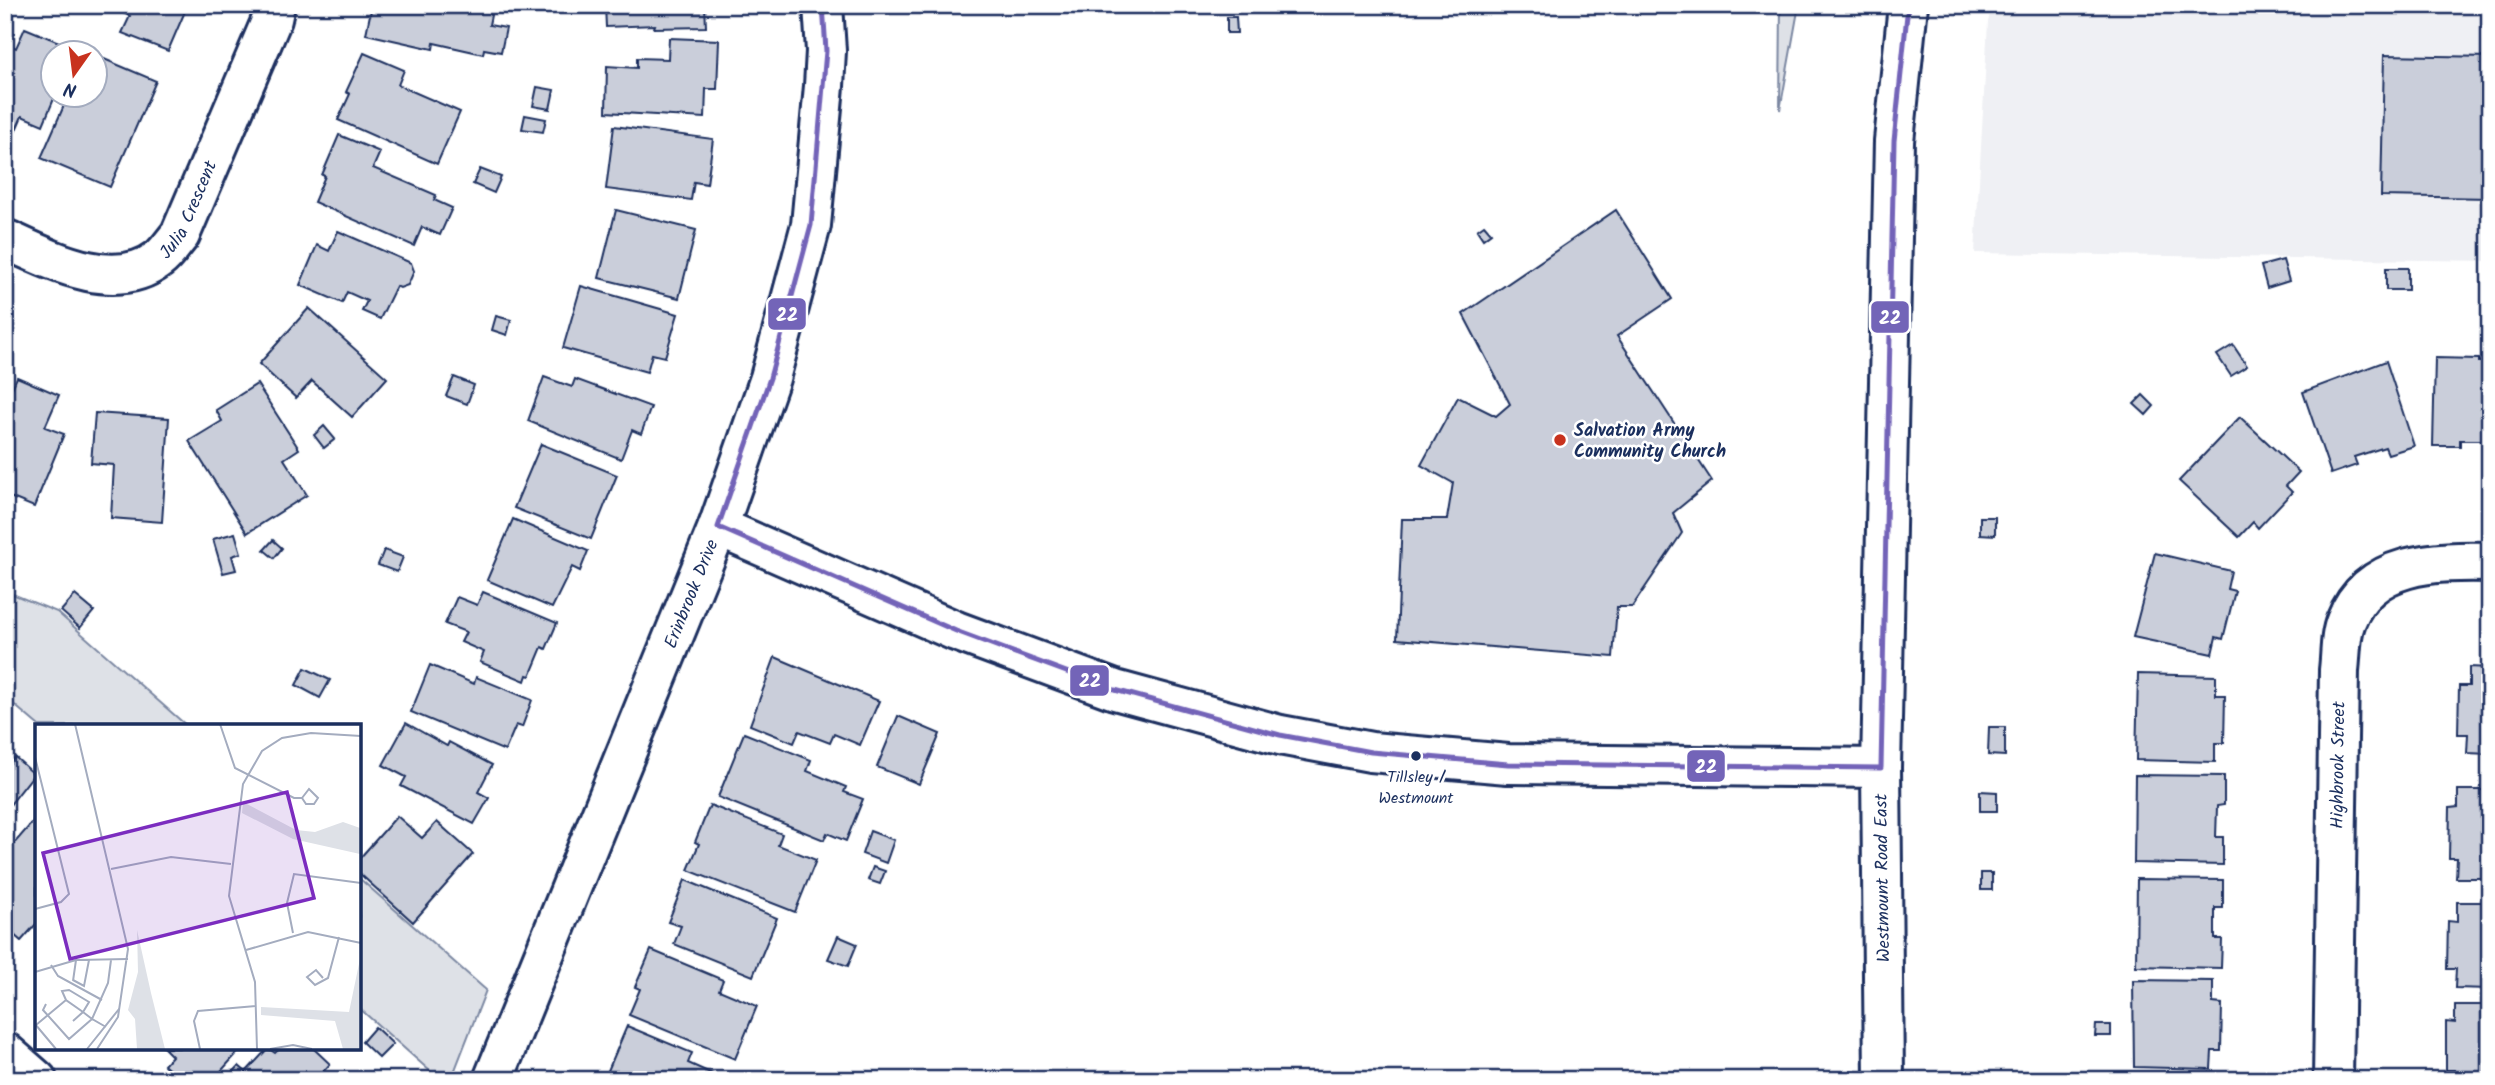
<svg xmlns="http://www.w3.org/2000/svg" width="2495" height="1085" viewBox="0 0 2495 1085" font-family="Kalam,sans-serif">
  <rect width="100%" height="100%" fill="#fff"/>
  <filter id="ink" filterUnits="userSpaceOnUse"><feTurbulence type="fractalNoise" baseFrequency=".0143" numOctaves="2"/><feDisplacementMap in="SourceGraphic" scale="14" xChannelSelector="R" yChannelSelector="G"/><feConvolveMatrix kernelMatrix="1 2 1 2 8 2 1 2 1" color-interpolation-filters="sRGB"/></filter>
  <g filter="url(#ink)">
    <path fill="#eff0f4" d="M1992 5H2490V261L1975 253 1988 22Z"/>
    <g fill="#dee1e7" stroke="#7c88a2" stroke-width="2">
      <path d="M1781 5H1799L1780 110Z"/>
      <path d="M5 591 57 612 187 726H39L5 697Z"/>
      <path d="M359 878 486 990 451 1080H440L359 1008Z"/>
    </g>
    <g fill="#caceda" stroke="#1b2f5e" stroke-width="2">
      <path d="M112 5H176L186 9 168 51 122 33 130 16 111 8Z"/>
      <path d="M372 5H493L489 25 506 28 501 52 484 49 483 54 434 43 433 49 366 34Z"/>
      <path d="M605 5H705L706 27 654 28 655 25 606 27Z"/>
      <path d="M1227 17H1236L1237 33H1227Z"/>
      <path d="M25 28 76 49 74 52H52V94H56L43 125 22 116 10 144 5 142V44L6 43 16 48Z"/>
      <path d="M669 38 719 40 717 89H706L705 118 606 112 607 66 637 68V58L668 59Z"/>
      <path d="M364 53 404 70 398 85 460 112 437 164 338 120 350 94 346 92Z"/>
      <path d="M2384 55 2490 57V198L2381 196Z"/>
      <path d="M97 56 156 81 110 187 41 158 69 94 79 97 80 94H94V62Z"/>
      <path d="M537 87 554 90 550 109 533 106Z"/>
      <path d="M525 115 546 119 543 132 522 129Z"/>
      <path d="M614 126 713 139 707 184 694 182 691 200 606 189Z"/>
      <path d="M339 135 380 152 373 168 436 195 434 200 452 208 440 235 422 227 414 246 314 202 325 176 322 175Z"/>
      <path d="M480 169 501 177 494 193 473 184Z"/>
      <path d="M616 210 696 230 679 298 599 278Z"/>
      <path d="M1616 210 1672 299 1617 336 1712 481 1673 513 1682 533 1632 607H1617L1613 657 1397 639 1402 519H1447L1453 483 1421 465 1458 397 1496 416 1510 404 1463 314Z"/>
      <path d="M1484 225 1491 233 1483 239 1477 230Z"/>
      <path d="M338 231 411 263 414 271 408 285 400 288 396 286 380 319 362 311 367 301 347 292 342 303 300 285 317 245 329 251Z"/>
      <path d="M2283 260 2289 281 2267 288 2261 266Z"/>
      <rect x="2386" y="268" width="22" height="22"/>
      <path d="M581 286 678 314 665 357 652 354 647 372 563 348Z"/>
      <path d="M309 308 387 378 352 417 312 381 296 398 259 364Z"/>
      <path d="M496 316 511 320 507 335 492 330Z"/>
      <path d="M2233 345 2247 366 2231 376 2217 355Z"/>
      <path d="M2435 358 2479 359V362H2490V440H2460V446H2433Z"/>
      <path d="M2386 361 2414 446 2388 454 2385 447 2354 457 2357 465 2331 474 2303 392Z"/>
      <path d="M17 377 59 395 45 427 64 434 34 507 5 495V404Z"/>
      <path d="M454 377 474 385 467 404 446 396Z"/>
      <path d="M544 377 572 387 575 379 651 407 641 434 632 430 621 459 528 421Z"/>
      <path d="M257 384 299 449 284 459 307 495 247 533 189 441 222 421 216 410Z"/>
      <path d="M2143 395 2154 406 2146 415 2134 404Z"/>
      <path d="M95 413 169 418 162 522 111 518 114 465 91 463Z"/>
      <path d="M2240 417 2299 472 2286 486 2292 492 2258 528 2253 522 2239 537 2179 481Z"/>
      <path d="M324 426 335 439 324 448 314 435Z"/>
      <path d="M541 444 617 475 591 539 514 508Z"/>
      <path d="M1980 517H1995V535L1980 534Z"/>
      <path d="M513 519 588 551 580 571 572 567 552 608 487 580Z"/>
      <path d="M235 533 241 553 232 556 236 570 223 573 213 539Z"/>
      <path d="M273 540 282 548 274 558 264 550Z"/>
      <path d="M384 550 403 557 397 572 378 565Z"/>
      <path d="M2155 553 2231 571 2227 589 2235 591 2223 639 2216 637 2212 654 2133 637Z"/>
      <path d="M483 592 557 623 546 649 542 647 530 676 527 675 525 681 480 662 484 652 461 642 466 632 445 624 457 597 477 605Z"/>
      <path d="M75 595 94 611 80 628 61 611Z"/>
      <path d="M775 657 879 701 860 745 834 734 830 743 799 731 794 743 750 725Z"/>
      <path d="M430 665 474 684 476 677 532 700 522 727 516 725 505 751 411 712Z"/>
      <path d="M2469 667 2490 668V754L2467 753 2468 734H2458L2459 686H2469Z"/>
      <path d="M305 668 330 680 320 698 296 685Z"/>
      <path d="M2138 674 2216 676V695H2225L2224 743H2215V762L2136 760Z"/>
      <path d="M898 716 940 734 919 784 877 767Z"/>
      <path d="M406 723 447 746 449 742 492 765 478 792 489 798 474 824 401 786 406 777 383 765Z"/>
      <path d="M1989 727H2005V756L1988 755Z"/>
      <path d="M744 733 811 760 807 771 846 787 844 792 863 799 846 841 827 833 824 840 718 797Z"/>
      <path d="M15 757 34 774 5 811V770Z"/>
      <path d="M2135 775 2224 776V805L2217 806 2216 837H2223V865L2134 863Z"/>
      <path d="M2458 790H2490V878H2456L2457 858H2449L2450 808 2458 807Z"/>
      <path d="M1980 791 1997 792V811H1980Z"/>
      <path d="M710 805 782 834 778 845 816 860 795 912 688 870 699 844 695 842Z"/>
      <path d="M397 816 422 838 437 822 473 854 413 922 359 873V859Z"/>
      <path d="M37 817V923L21 941 5 927V854Z"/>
      <path d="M870 831 894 840 886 863 862 854Z"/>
      <path d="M873 867 885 871 880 884 868 880Z"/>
      <rect x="1981" y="873" width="11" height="17"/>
      <path d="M2137 879 2223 880V908H2215V939H2222L2221 968 2136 966Z"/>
      <path d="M685 880 777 918 753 976 674 944 681 926 668 922Z"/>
      <path d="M2457 902H2490V989L2455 988 2456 969H2447L2448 921 2457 922Z"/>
      <path d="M838 936 857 944 848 966 828 959Z"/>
      <path d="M651 950 723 980 719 990 757 1006 735 1059 629 1015 640 989 635 987Z"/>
      <path d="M2133 980 2213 981V1003L2222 1004 2221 1051H2212L2211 1069 2134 1067Z"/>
      <path d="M2455 1005H2490V1080H2454V1070H2446V1022L2455 1023Z"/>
      <path d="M2096 1025H2111V1036H2095Z"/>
      <path d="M627 1026 692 1053 688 1063 726 1080H604Z"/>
      <path d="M375 1027 393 1044 379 1058 362 1042Z"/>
      <path d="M164 1048H242L213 1080H180L164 1065 172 1056Z"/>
      <path d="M268 1048 275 1053 280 1048H313L330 1064 316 1080H226L239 1066 246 1072Z"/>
    </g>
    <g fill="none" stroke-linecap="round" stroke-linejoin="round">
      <g stroke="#1b2f5e" stroke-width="44">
        <g id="minor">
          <path id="s1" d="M5 239C49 259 114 294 159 259 167 253 173 243 180 235L272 19 275 5"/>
          <path d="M718 527 956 631 1115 690 1280 735 1371 752 1508 764 1881 768"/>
          <path d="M5 1052 37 1080"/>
          <path id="s2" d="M493 1080 718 527 770 378 811 225 824 86 826 51 823 5"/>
          <path id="s3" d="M2333 1080 2339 670C2341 654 2340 635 2346 621 2369 561 2435 561 2490 562"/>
        </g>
      </g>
      <g stroke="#1b2f5e" stroke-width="44">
        <path id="major" d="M1884 1080 1881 768 1894 141 1908 5"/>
      </g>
      <use href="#minor" stroke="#fff" stroke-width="38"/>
      <use href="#major" stroke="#fff" stroke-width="38"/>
      <g stroke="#fff" stroke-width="10">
        <path id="bus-1" d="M823 5 826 51 811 225 770 378 718 527 956 631 1115 690 1280 735 1371 752 1508 764 1881 768 1894 141 1908 5"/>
      </g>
      <use href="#bus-1" stroke="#7364b8" stroke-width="5"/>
    </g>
  </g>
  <circle fill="#c8321e" stroke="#fff" stroke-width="2.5" cx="1560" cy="440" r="7"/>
  <circle fill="#1b2f5e" stroke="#fff" stroke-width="2.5" cx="1416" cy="756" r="6"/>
  <g text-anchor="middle" stroke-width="5" stroke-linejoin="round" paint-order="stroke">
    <g font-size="16" fill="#1b2f5e" stroke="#fff">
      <text x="1416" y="782">Tillsley /<tspan x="1416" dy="21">Westmount</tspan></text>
    </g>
    <g font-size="18" fill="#1b2f5e" stroke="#fff">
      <text dy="6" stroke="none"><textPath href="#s1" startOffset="222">Julia Crescent</textPath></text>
      <text dy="6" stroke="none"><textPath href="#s2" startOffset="525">Erinbrook Drive</textPath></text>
      <text dy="6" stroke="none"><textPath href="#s3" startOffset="315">Highbrook Street</textPath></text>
      <text transform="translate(1882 878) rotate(-91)" y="6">Westmount Road East</text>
    </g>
    <g font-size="18" font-weight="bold" fill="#1b2f5e" stroke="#fff" text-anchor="start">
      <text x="1574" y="436">Salvation Army<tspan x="1574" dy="21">Community Church</tspan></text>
    </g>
  </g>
  <g transform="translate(35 724)">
    <rect width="326" height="326" fill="#fff"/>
    <path d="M208 78 261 106 280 108 308 98 325 104V130L258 115 207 89ZM102 206 116 269 130 325H102L100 295 93 286 103 248ZM325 235V325H308L300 297 226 291V283L314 288Z" fill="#dee1e7"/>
    <path fill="none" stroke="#a4acbf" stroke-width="2" d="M40 0 93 225 83 293 62 325M185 0 200 44 259 74H267L271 80H279L283 74 274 65 267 74M0 33 34 170 26 178 0 185M76 145 136 133 196 140M258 209 252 179 259 150 326 159M211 226 273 208 326 219M16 241 23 252 67 276M0 248 41 236 93 235M288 254 281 246 272 253 280 261 293 254 304 213M38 256 49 262 54 236M38 257 41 236M11 280 8 286 34 315 57 295 71 303M38 297 48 288 54 278 34 266 27 267 31 276 48 288 57 295 73 259 76 236M0 300 21 325M1 301 31 276M52 325 84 285M165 325 159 297 163 287 221 282M222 325 220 258 194 172 208 60 227 27 247 14 276 9 326 12M235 325 258 321 277 325"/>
    <path fill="#7b2cbf" fill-opacity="0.15" stroke="#7b2cbf" stroke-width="3.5" d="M252 68 279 174 35 235 8 129Z"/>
    <rect width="326" height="326" fill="none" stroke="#1b2f5e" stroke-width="3.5"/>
  </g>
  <g stroke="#fff" stroke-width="2.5">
    <rect x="767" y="297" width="40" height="34" rx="7" fill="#7364b8"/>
    <rect x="1870" y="300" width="40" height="34" rx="7" fill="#7364b8"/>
    <rect x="1069" y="664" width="41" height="33" rx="7" fill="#7364b8"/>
    <rect x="1686" y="749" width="40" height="34" rx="7" fill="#7364b8"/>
  </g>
  <g font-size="19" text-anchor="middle" font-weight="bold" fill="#fff">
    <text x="787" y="321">22</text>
    <text x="1890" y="324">22</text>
    <text x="1090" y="687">22</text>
    <text x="1706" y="773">22</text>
  </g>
  <rect width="2495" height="1085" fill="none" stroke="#fff" stroke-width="28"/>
  <rect x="14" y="14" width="2467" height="1057" fill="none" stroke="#1b2f5e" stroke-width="2.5" filter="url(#ink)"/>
  <g transform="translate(74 74) rotate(194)"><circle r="33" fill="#ffffff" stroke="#a4acbf" stroke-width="2"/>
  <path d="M0-5L12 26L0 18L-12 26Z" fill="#c8321e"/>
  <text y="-10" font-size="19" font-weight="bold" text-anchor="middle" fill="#1b2f5e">N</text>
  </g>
</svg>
